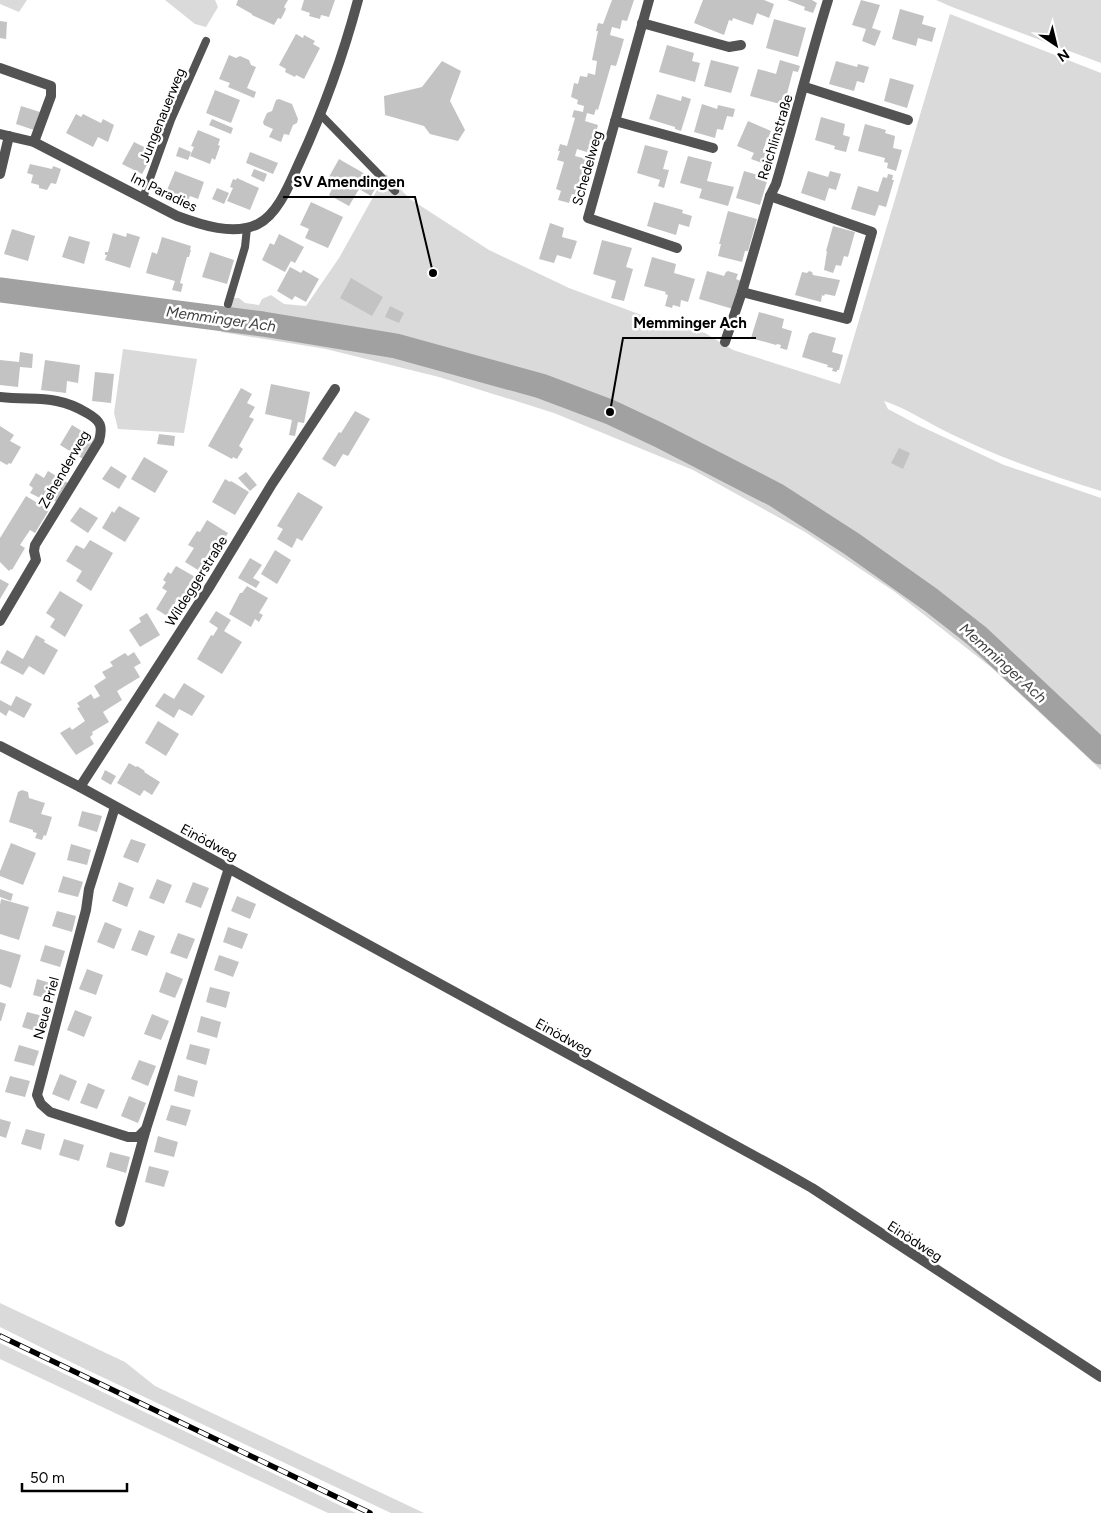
<svg xmlns="http://www.w3.org/2000/svg" width="1101" height="1513" viewBox="0 0 1101 1513" font-family="Figtree,sans-serif">
  <rect width="100%" height="100%" fill="#fff"/>
  <g fill="#dadada">
    <path d="M0 0H27L19 12 0 4Z"/>
    <path d="M165 0H215L218 7 206 27 195 24Z"/>
    <path d="M936 0H1101V63L952 7Z"/>
    <path d="M950 14 1101 73V491C1049 475 998 457 949 433 928 423 906 408 884 401L888 409 918 425 1004 465 1101 498V770L992 668 895 592 805 532 693 470 554 413 439 377 326 349 221 332 234 298H239L245 303 259 305 262 299 271 295 284 304 306 306 339 258 386 174 410 199 489 250 569 288 644 316 705 333 733 350 840 384Z"/>
    <path d="M123 349 197 359 184 433 118 429 114 413Z"/>
    <path d="M0 1303 125 1362 155 1386 424 1513H391L85 1369 0 1327Z"/>
    <path d="M0 1343 356 1513H328L0 1359Z"/>
  </g>
  <g fill="none" stroke-linecap="round" stroke-linejoin="round">
    <path stroke="#a1a1a1" stroke-width="25" d="M0 290 263 324 396 346 541 386 610 412 659 435 776 495 852 544 931 600 977 636 1101 752"/>
  </g>
  <g fill="#c3c3c3">
    <path d="M238 0H288L284 7 286 9 281 19 278 18 274 25 254 16 252 15V14L236 5Z"/>
    <path d="M304 0H335L329 17 321 15 320 19 309 16 310 13 301 10Z"/>
    <path d="M612 0H634L627 21 622 20 620 29 612 27 610 35 624 39 620 53 616 66 611 65 598 110 596 109 594 115 587 113 585 121 598 125 590 153 577 149 575 156 594 161 592 170 586 168 578 196 572 194 569 203 558 200 561 191 556 189 564 162 557 160 560 151H558L560 144 567 146 575 118 572 117 574 110 583 112 584 106 577 104 578 100 571 97 574 83 578 84 580 76 587 77 588 73 595 75 597 61 592 60 598 31H596L598 23 603 24Z"/>
    <path d="M703 0H764L774 4 769 18 757 13 753 25 733 18 732 21 729 20 724 35 694 23Z"/>
    <path d="M787 0H812L817 3 813 13 804 10 805 7Z"/>
    <path d="M861 0 880 5 872 28 881 31 875 46 862 41 866 29 852 25Z"/>
    <path d="M900 9 924 16 922 24 936 28 932 42 918 38 916 46 892 39Z"/>
    <path d="M774 19 806 28 798 57 766 48Z"/>
    <path d="M0 21 7 22 6 39 0 38Z"/>
    <path d="M296 34 303 38 304 35 315 41 313 44 320 48 304 79 296 75 295 77 285 72 286 69 279 65Z"/>
    <path d="M667 45 694 53 692 61 700 63 695 82 659 72Z"/>
    <path d="M229 55 236 58 240 56 249 60 251 65 256 67 247 88 256 92 254 98 228 87 230 83 219 79Z"/>
    <path d="M711 60 739 67 731 93 704 86Z"/>
    <path d="M780 60 800 66 798 72 793 71 784 105 750 96 758 69 776 74Z"/>
    <path d="M442 61 461 71 450 101 465 130 458 141 430 134 424 126 385 115 384 96 422 87Z"/>
    <path d="M836 61 857 67 858 64 869 67 864 83 857 81 854 91 829 84Z"/>
    <path d="M890 78 914 85 907 108 884 101Z"/>
    <path d="M215 90 240 100 231 123 206 113Z"/>
    <path d="M657 94 681 101 682 96 691 99 681 131 675 129V127L649 119Z"/>
    <path d="M279 99 292 104 298 119 297 123 293 125 289 135 284 134 281 142 269 137 273 129 264 125 263 122 267 113 272 111 276 100Z"/>
    <path d="M702 104 717 109 718 105 735 109 733 117 727 116 723 130 717 129 715 138 694 132Z"/>
    <path d="M21 106 40 112 34 130 16 124Z"/>
    <path d="M76 114 81 117 83 114 101 123 103 119 114 125 108 142 98 137 93 147 66 133Z"/>
    <path d="M821 117 845 124 843 135 850 137 846 152 834 149 835 146 815 140Z"/>
    <path d="M212 119 233 128 231 134 209 125Z"/>
    <path d="M748 121 771 131 763 150 770 153 765 164 751 159 754 153 737 146Z"/>
    <path d="M865 124 886 130 885 133 895 136 893 148 902 150 896 171 887 168 888 163 884 162 885 158 858 151Z"/>
    <path d="M198 130 220 139 218 145 220 146 215 160 212 158 210 164 190 156 194 147 191 146Z"/>
    <path d="M134 142 154 152 142 174 122 164Z"/>
    <path d="M645 145 668 151 663 169 669 170 664 188 658 186 660 180 637 173Z"/>
    <path d="M179 147 191 152 188 160 176 156Z"/>
    <path d="M250 152 278 163 273 174 246 163Z"/>
    <path d="M688 156 712 162 707 181 734 187 728 206 699 198 702 189 680 183Z"/>
    <path d="M339 159 379 182 371 196 359 189 349 206 329 195 332 189 325 184Z"/>
    <path d="M30 164 52 169 53 166 61 169 56 184 51 183 47 190 39 188V185L31 183 33 175 27 173Z"/>
    <path d="M254 169 267 174 264 182 251 176Z"/>
    <path d="M175 171 204 182 198 199 190 196 187 203 165 195Z"/>
    <path d="M744 171 768 178 760 205 736 198Z"/>
    <path d="M808 171 828 177 830 171 841 174 836 190 829 188 825 201 801 193Z"/>
    <path d="M888 174 893 175 892 180H894L886 207 879 205 875 216 851 209 858 186 878 192 883 177 887 178Z"/>
    <path d="M237 178 259 188 250 210 227 201 233 188 230 187 233 179 236 180Z"/>
    <path d="M217 188 229 193 224 204 212 199Z"/>
    <path d="M311 202 343 217 328 248 305 238 309 229 300 225Z"/>
    <path d="M654 202 683 210 682 213 692 216 689 227 679 224 676 235 647 226Z"/>
    <path d="M728 211 757 219 748 251H745L742 262 718 256 721 244H719Z"/>
    <path d="M550 223 564 228 562 237 577 241 571 259 557 255 554 263 539 259Z"/>
    <path d="M833 226 855 232 848 257 844 256 841 266 836 265 833 273 824 270 827 251H826Z"/>
    <path d="M12 229 35 236 28 261 4 254Z"/>
    <path d="M113 233 126 237 127 233 140 237 130 268 105 260 107 255H105V252H108Z"/>
    <path d="M279 234 304 247 295 263 291 261 285 272 262 260 270 243 274 245Z"/>
    <path d="M69 236 90 242 84 264 62 257Z"/>
    <path d="M162 237 191 246 190 250H191L189 257H187L180 283 183 284 181 292 172 290 175 281 146 273 152 252 157 254Z"/>
    <path d="M602 240 632 248 626 267 633 269 624 301 611 298 616 281 593 274Z"/>
    <path d="M210 252 234 260 227 284 202 277Z"/>
    <path d="M652 257 676 264 674 273 695 279 688 302 681 300 680 307 673 305 672 308 665 306 668 295 665 294 666 292 644 286Z"/>
    <path d="M290 267 301 273 303 270 319 279 306 302 295 296 292 300 277 291Z"/>
    <path d="M707 271 724 276 726 272 728 271 738 274 736 279 741 281 733 309 699 299Z"/>
    <path d="M809 271 812 272 813 275 840 280 835 296 825 294 824 296 822 295 821 302 795 295 802 272 807 273Z"/>
    <path d="M351 278 383 297 372 316 340 298Z"/>
    <path d="M390 306 404 313 399 323 385 317Z"/>
    <path d="M759 312 784 319 782 328 792 331 787 350 780 348 781 345 777 344 776 345 751 338Z"/>
    <path d="M813 332 836 338 832 352 843 355 839 370H837V372L832 371 833 368 827 367 828 365 802 357 809 334Z"/>
    <path d="M20 352 33 354 32 368 20 367 18 387 0 385V360L19 362Z"/>
    <path d="M45 360 80 365 78 383 67 381 66 393 41 390Z"/>
    <path d="M95 372 114 374 111 403 92 401Z"/>
    <path d="M271 384 310 392 304 423 298 422 295 436 289 435 292 420 265 414Z"/>
    <path d="M241 388 252 394 247 403 255 407 249 417 254 419 239 446 243 449 237 459 233 457 232 459 208 446Z"/>
    <path d="M355 411 370 419 348 456 343 454 335 467 322 459 339 432 341 433Z"/>
    <path d="M72 425 95 439 83 459 60 445Z"/>
    <path d="M0 426 14 435 10 441 21 447 11 464 9 463 7 465 0 461Z"/>
    <path d="M159 434 175 436 174 446 157 444Z"/>
    <path d="M899 448 910 453 903 469 891 463Z"/>
    <path d="M144 457 168 471 155 493 131 479Z"/>
    <path d="M111 466 127 476 119 489 102 479Z"/>
    <path d="M48 471 68 483 58 503 46 496 44 500 30 493 33 488 29 485 36 473 44 478Z"/>
    <path d="M246 472 257 485 250 491 238 478Z"/>
    <path d="M225 479 230 482 231 481 249 492 235 515 212 502Z"/>
    <path d="M298 492 323 507 302 541 297 538 292 548 277 539 283 529 277 526Z"/>
    <path d="M26 496 49 510 35 533 30 530 20 545 25 548 12 570 11 569 9 571 0 562V538Z"/>
    <path d="M119 506 140 518 125 542 102 528 112 511 114 513Z"/>
    <path d="M80 507 98 518 88 533 70 521Z"/>
    <path d="M207 520 228 533 203 573 185 562 194 548 188 545 197 531 200 532Z"/>
    <path d="M90 540 113 553 91 591 76 581 82 571 66 561 76 545 84 549Z"/>
    <path d="M275 550 291 560 277 584 261 574Z"/>
    <path d="M250 558 262 565 253 578 260 582 256 588 238 578Z"/>
    <path d="M176 566 197 578 181 604 176 601 167 616 156 609 167 591 162 588 166 582 163 580 168 572 171 574Z"/>
    <path d="M0 579 9 584 0 599Z"/>
    <path d="M247 586 268 598 259 613 263 615 259 622 255 619 251 627 229 614 240 593H242Z"/>
    <path d="M60 591 83 605 65 637 50 627 55 619 46 613Z"/>
    <path d="M216 611 231 620 224 631 242 642 222 674 197 659 211 635 213 636 218 628 209 622Z"/>
    <path d="M147 613 160 635 140 647 129 630 141 622 139 618Z"/>
    <path d="M36 635 45 640 44 642 58 650 44 675 29 666 23 675 0 663 7 650 23 659Z"/>
    <path d="M134 652 141 663 134 667 140 677 117 691 122 700 103 712 109 722 92 732 93 734 90 737 94 744 76 755 60 733 70 727 72 730 85 721 77 708 80 707 77 703 91 694 94 699 100 696 94 686 106 678 102 672 113 666 110 662 125 653 128 656Z"/>
    <path d="M184 683 205 696 192 716 179 709 174 718 155 706 164 693 174 699Z"/>
    <path d="M16 696 32 704 24 718 9 710 6 716 0 712V700L11 706Z"/>
    <path d="M158 721 179 734 166 756 145 743Z"/>
    <path d="M129 763 136 767 137 766 145 771 144 772 160 782 152 795 144 790 140 796 117 783Z"/>
    <path d="M105 770 116 776 111 785 101 779Z"/>
    <path d="M22 790 28 792 29 798 45 803 41 814 52 817 46 836 44 835 42 840 35 838 37 833 33 832V830L9 822 18 792Z"/>
    <path d="M82 811 102 816 97 832 78 826Z"/>
    <path d="M131 839 146 844 138 863 123 857Z"/>
    <path d="M11 843 36 853 23 885 0 876V871Z"/>
    <path d="M71 844 91 850 87 865 67 860Z"/>
    <path d="M63 876 83 882 78 897 58 892Z"/>
    <path d="M157 879 172 885 164 904 149 898Z"/>
    <path d="M119 882 134 888 127 907 112 901Z"/>
    <path d="M193 882 209 888 201 908 185 902Z"/>
    <path d="M0 889 13 894 11 901 0 897Z"/>
    <path d="M237 896 256 904 250 919 231 911Z"/>
    <path d="M1 899 29 907 19 940 0 934V905Z"/>
    <path d="M57 911 76 916 72 932 52 926Z"/>
    <path d="M105 922 122 929 114 949 97 942Z"/>
    <path d="M228 927 248 934 242 949 223 942Z"/>
    <path d="M139 930 155 936 147 956 131 950Z"/>
    <path d="M178 933 195 939 187 959 170 953Z"/>
    <path d="M45 945 65 951 60 967 40 961Z"/>
    <path d="M0 949 21 955 11 988 0 984Z"/>
    <path d="M219 955 239 962 233 977 214 970Z"/>
    <path d="M87 969 103 975 96 995 79 989Z"/>
    <path d="M166 972 183 979 175 998 159 992Z"/>
    <path d="M37 979 57 985 53 1000 33 995Z"/>
    <path d="M210 987 230 992 226 1008 206 1002Z"/>
    <path d="M0 1002 6 1004 1 1021H0Z"/>
    <path d="M75 1010 92 1017 84 1037 67 1030Z"/>
    <path d="M27 1012 47 1017 42 1033 22 1027Z"/>
    <path d="M152 1014 169 1021 161 1040 144 1034Z"/>
    <path d="M201 1016 221 1022 217 1038 197 1032Z"/>
    <path d="M190 1044 210 1049 206 1065 186 1059Z"/>
    <path d="M19 1045 39 1051 34 1066 14 1061Z"/>
    <path d="M139 1060 156 1066 148 1086 131 1079Z"/>
    <path d="M60 1074 77 1081 69 1101 52 1094Z"/>
    <path d="M178 1075 198 1081 194 1097 174 1091Z"/>
    <path d="M10 1076 30 1081 25 1097 5 1092Z"/>
    <path d="M88 1083 105 1090 97 1109 80 1103Z"/>
    <path d="M129 1096 146 1103 138 1123 121 1116Z"/>
    <path d="M171 1105 191 1110 186 1126 166 1120Z"/>
    <path d="M0 1119 11 1122 6 1138 0 1136Z"/>
    <path d="M26 1129 45 1134 41 1150 21 1144Z"/>
    <path d="M158 1136 178 1142 174 1157 154 1152Z"/>
    <path d="M64 1139 84 1145 79 1161 59 1155Z"/>
    <path d="M110 1152 130 1157 126 1173 106 1167Z"/>
    <path d="M149 1166 169 1171 164 1187 145 1182Z"/>
  </g>
  <g fill="none" stroke-linecap="round" stroke-linejoin="round">
    <g stroke="#535353" stroke-width="8">
      <path d="M321 115 395 191"/>
      <path d="M143 198 171 120 206 41"/>
      <path d="M228 304 245 247 247 228"/>
    </g>
    <g stroke="#535353" stroke-width="10">
      <path d="M649 0 588 218 677 248"/>
      <path d="M642 23 729 47 741 45"/>
      <path d="M0 68 51 86V96L34 142"/>
      <path d="M805 87 908 120"/>
      <path d="M615 121 713 148"/>
      <path d="M0 134 34 142 177 216C201 225 234 236 258 224 279 214 291 180 300 161 324 109 343 56 358 0"/>
      <path d="M0 174 9 136"/>
      <path d="M742 292 847 319 872 232 770 196"/>
      <path d="M725 342 742 292 770 196 776 184C794 123 809 61 828 0"/>
      <path d="M0 397C34 401 56 394 87 413 101 421 103 426 99 441L35 545 34 551 36 560 0 621"/>
      <path d="M0 746 80 787 782 1171 812 1188 1101 1377"/>
      <path d="M80 787 210 586 272 484 335 389"/>
      <path d="M115 807 89 889 86 910 37 1095 41 1104 50 1112 128 1137H138L146 1129 229 868"/>
      <path d="M120 1222 146 1129"/>
    </g>
    <g stroke="#000" stroke-width="5.5">
      <path id="rail" d="M0 1336 370 1513"/>
    </g>
    <use href="#rail" stroke="#fff" stroke-width="4" stroke-dasharray="11" stroke-linecap="butt"/>
  </g>
  <g text-anchor="middle" stroke-width="5" stroke-linejoin="round" paint-order="stroke">
    <g font-size="14" fill="#000" stroke="#fff">
      <text transform="translate(162 115) rotate(-68)" y="5">Jungenauerweg</text>
      <text transform="translate(775 137) rotate(-73)" y="5">Reichlinstraße</text>
      <text transform="translate(587 168) rotate(-74)" y="5">Schedelweg</text>
      <text transform="translate(164 192) rotate(26)" y="5">Im Paradies</text>
      <text transform="translate(64 469) rotate(-60)" y="5">Zehenderweg</text>
      <text transform="translate(196 581) rotate(-58)" y="5">Wildeggerstraße</text>
      <text transform="translate(209 842) rotate(28)" y="5">Einödweg</text>
      <text transform="translate(46 1008) rotate(-75)" y="5">Neue Priel</text>
      <text transform="translate(564 1037) rotate(29)" y="5">Einödweg</text>
      <text transform="translate(915 1241) rotate(33)" y="5">Einödweg</text>
    </g>
    <g font-size="15" font-style="italic" fill="#424242" stroke="#fff">
      <text transform="translate(221 319) rotate(8)" y="5">Memminger Ach</text>
      <text transform="translate(1003 663) rotate(42)" y="5">Memminger Ach</text>
    </g>
  </g>
  <path fill="none" stroke="#000" stroke-width="2" d="M433 273L415 197H283M610 412L623 338H756"/>
  <g fill="#000" stroke="#fff" stroke-width="2">
    <circle cx="433" cy="273" r="5"/>
    <circle cx="610" cy="412" r="5"/>
  </g>
  <g font-size="15" text-anchor="middle" font-weight="bold" fill="#000" stroke="#fff" stroke-width="5" stroke-linejoin="round" paint-order="stroke">
    <text x="349" y="187">SV Amendingen</text>
    <text x="690" y="328">Memminger Ach</text>
  </g>
  <g transform="translate(1056 45) rotate(145)" stroke="#ffffff" stroke-width="4" paint-order="stroke">
  <path d="M0-4L9 19L0 12L-9 19Z" fill="#000000"/>
  <text y="-8" font-size="14" font-weight="bold" text-anchor="middle" fill="#000000">N</text>
  </g>
  <path d="M22 1483v8h105v-8" fill="none" stroke="#000000" stroke-width="2.5"/>
  <text x="30" y="1483" font-size="15" fill="#000000" stroke="#ffffff" stroke-width="4" paint-order="stroke">50 m</text>
</svg>
